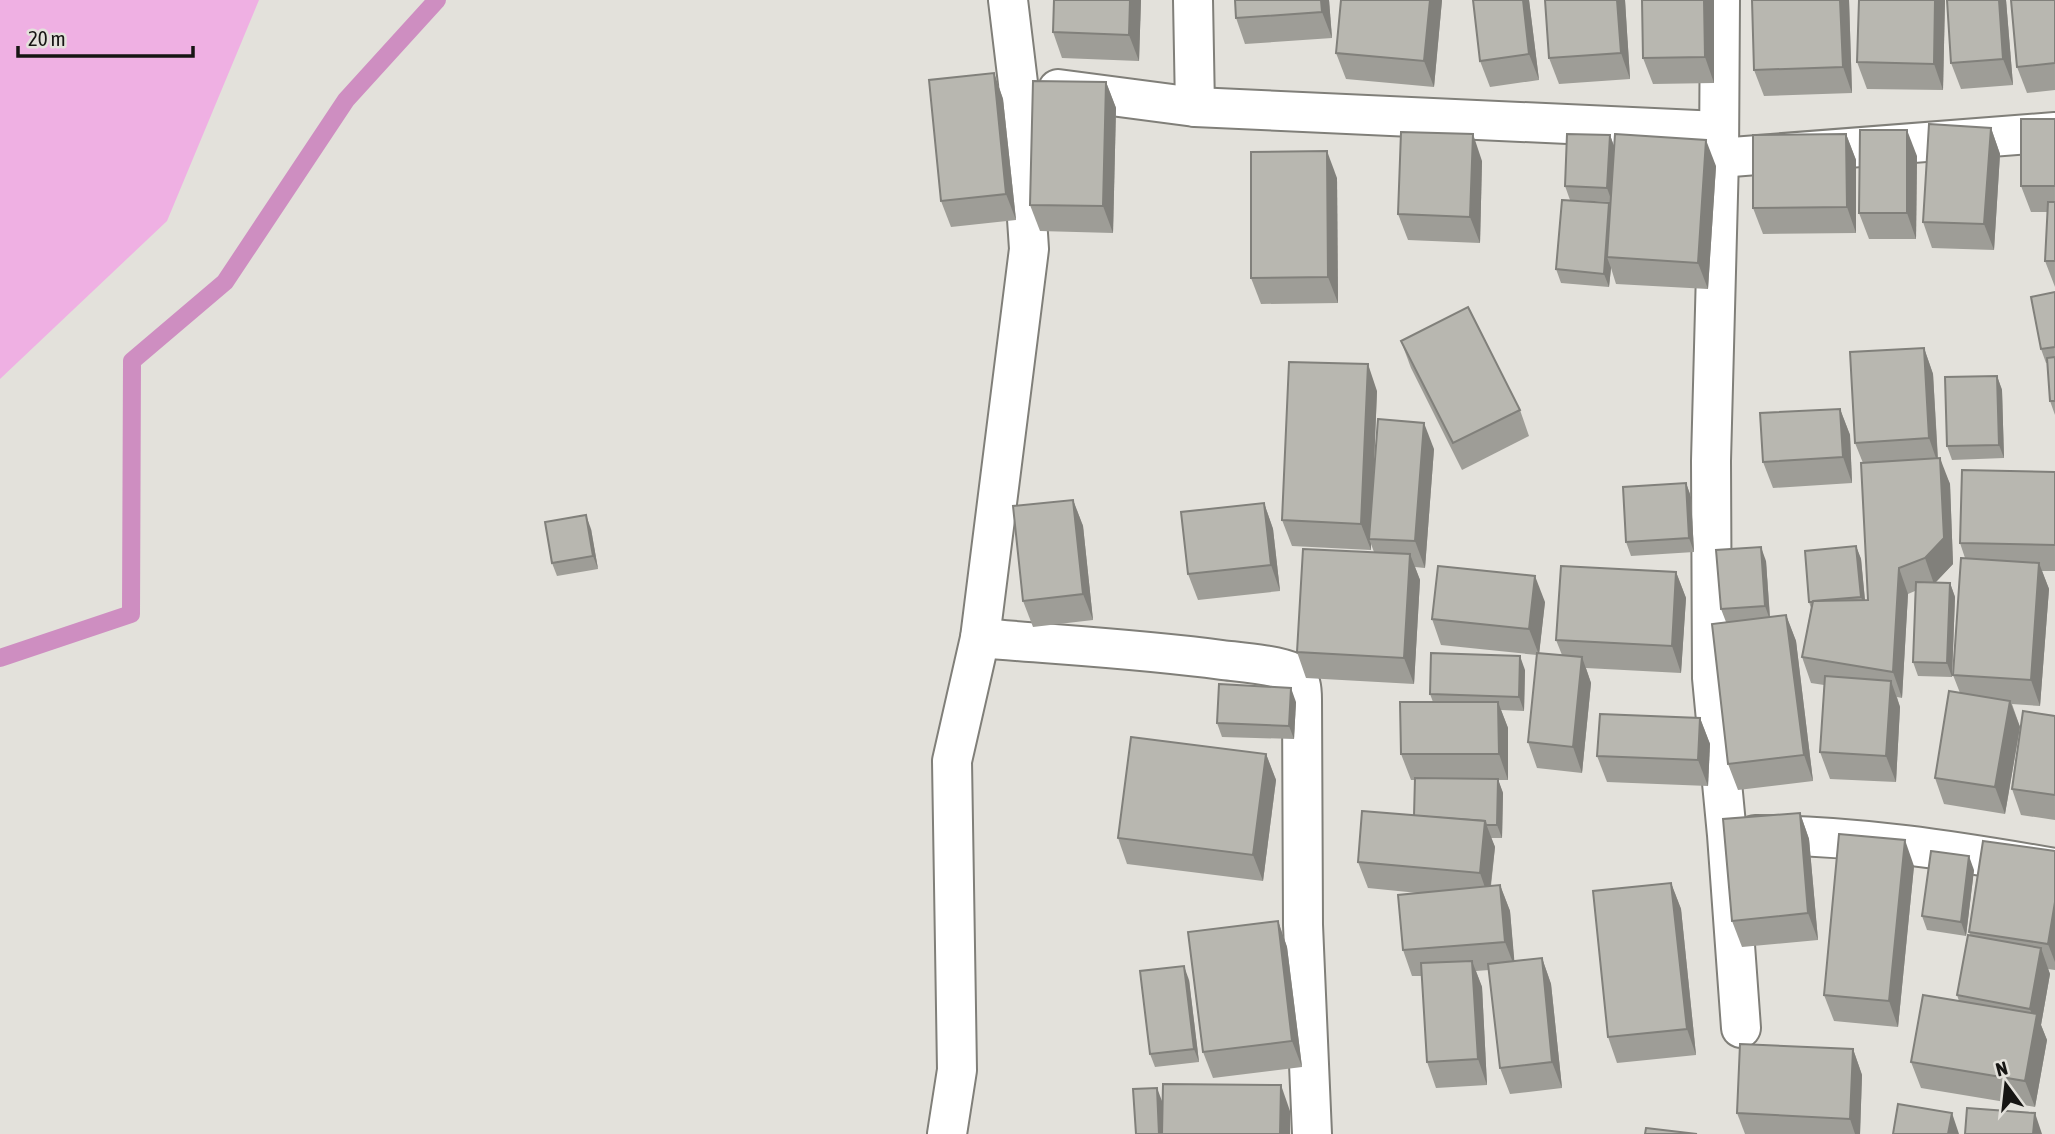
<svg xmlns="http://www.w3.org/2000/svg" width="2055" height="1134" viewBox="0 0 2055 1134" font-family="'Asap Condensed',sans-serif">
  <rect width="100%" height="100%" fill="#e3e1db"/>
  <path fill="#efb0e3" d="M0 0H259L167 221 0 379Z"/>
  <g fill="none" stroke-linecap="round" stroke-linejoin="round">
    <path stroke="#ce8ec1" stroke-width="18" d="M0 658 131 614 132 361 225 282 346 100 437 0"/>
    <g stroke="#807f79" stroke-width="42">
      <g id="minor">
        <path d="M1193 0 1195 107"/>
        <path d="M1720 0 1719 158 1711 461 1712 678 1727 835 1741 1028"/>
        <path d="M1058 89 1195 107 1719 131"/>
        <path d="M1719 158 2055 132"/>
        <path d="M980 638C1060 645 1142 649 1222 660 1238 662 1277 665 1291 672 1302 678 1302 690 1302 700L1303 925 1312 1134"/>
        <path d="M1755 835C1856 835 1956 851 2055 868"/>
        <path d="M947 1134 957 1070 952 761 980 638 1029 249 1018 83 1008 0"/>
      </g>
    </g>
    <use href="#minor" stroke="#fff" stroke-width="38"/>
  </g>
  <g fill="#9e9d97">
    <path d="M1054 0H1141L1139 61 1062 58 1053 32Z"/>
    <path d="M1235 0H1329L1332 38 1245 44 1236 18Z"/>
    <path d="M1442 0 1434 87 1346 79 1336 53Z"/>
    <path d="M1473 0H1529L1539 80 1490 87 1480 61Z"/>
    <path d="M1625 0 1630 79 1559 84 1549 58Z"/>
    <path d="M1642 0H1714V83L1653 84 1643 58Z"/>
    <path d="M1752 0H1849L1852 93 1764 96 1754 70Z"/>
    <path d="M1945 0 1943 90 1867 89 1857 62Z"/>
    <path d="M1947 0H2006L2013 85 1961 89 1951 63Z"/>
    <path d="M2055 0V90L2027 93 2017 67Z"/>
    <path d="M994 73 1003 99 1016 220 951 227 941 201Z"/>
    <path d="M1106 82 1116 108 1113 233 1040 231 1030 205Z"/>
    <path d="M2055 119V287L2045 261 2048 212H2031L2021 186Z"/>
    <path d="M1991 128 2000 154 1994 250 1932 248 1923 222Z"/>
    <path d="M1846 134 1856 160V233L1763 234 1753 208Z"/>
    <path d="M1610 135 1614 146 1716 166 1708 289 1616 284 1611 268 1609 287 1561 283 1556 269 1610 205V202L1570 200 1565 186Z"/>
    <path d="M1917 156 1916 239H1869L1859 213Z"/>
    <path d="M1482 161 1480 243 1408 240 1398 214Z"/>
    <path d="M1337 178 1338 303 1261 304 1251 278Z"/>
    <path d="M2055 292V415L2050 401 2048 363H2046L2041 349Z"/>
    <path d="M1401 341 1520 410 1529 436 1462 470 1411 368Z"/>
    <path d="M1924 348 1933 374 1938 458 1950 484 1953 564 1935 583H1950L1955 597 1952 677 1918 676 1913 662 1915 591 1908 594 1902 698 1897 697 1900 707 1896 782 1830 779 1820 752 1824 685 1811 683 1802 657 1811 608 1809 602 1856 546 1861 559 1865 600H1868L1863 463 1855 443Z"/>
    <path d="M1997 376 2002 390 2004 458 1952 460 1947 446Z"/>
    <path d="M1377 391 1373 485 1434 449 1425 568 1415 567 1420 580 1414 684 1306 678 1297 652 1374 552 1371 544V550L1292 546 1282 520Z"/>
    <path d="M1840 409 1850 435 1852 483 1773 488 1763 462Z"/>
    <path d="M2055 472V571H2042L2049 589 2040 706 2012 704 2020 727 2005 814 1944 804 1935 778 1960 693 1953 675 1965 558 1960 543Z"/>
    <path d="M1686 483 1691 497 1694 552 1631 556 1626 542Z"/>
    <path d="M1073 500 1083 526 1093 620 1033 627 1023 601Z"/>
    <path d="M1264 503 1273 529 1280 591 1198 600 1188 574Z"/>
    <path d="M591 529 598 569 557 576 552 563Z"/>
    <path d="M1766 561 1770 617 1786 615 1796 641 1813 781 1738 790 1728 764 1726 622 1721 609Z"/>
    <path d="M1676 572 1686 598 1681 673 1586 668 1591 683 1582 773 1537 768 1528 742 1537 655 1441 645 1432 619 1545 602 1539 653 1562 655 1556 640Z"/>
    <path d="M1525 670 1524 711 1501 710 1508 728V780H1498L1503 793 1502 838H1491L1495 847 1491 886 1500 885 1510 911 1514 961 1542 958 1551 984 1562 1088 1510 1094 1500 1068 1489 970 1476 971 1482 987 1487 1085 1436 1088 1427 1062 1422 976H1412L1403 950 1418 893 1368 888 1358 862 1414 816 1415 780H1411L1401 754 1433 702 1430 694Z"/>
    <path d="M1296 702 1294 739 1222 737 1217 723Z"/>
    <path d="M2055 716V820L2021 815 2012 789Z"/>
    <path d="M1700 718 1710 744 1708 786 1607 782 1597 756Z"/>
    <path d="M1266 754 1276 780 1263 881 1127 864 1118 838Z"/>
    <path d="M1800 813 1809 839 1818 940 1742 947 1732 921Z"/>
    <path d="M2055 851V970L2048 969 2050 974 2041 1025 2047 1040 2035 1107 1921 1088 1911 1062 1959 1001 1957 995 1970 935 1969 932Z"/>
    <path d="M1914 866 1898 1027 1834 1021 1824 995Z"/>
    <path d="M1974 870 1966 936 1927 930 1922 916Z"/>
    <path d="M1671 883 1681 909 1696 1055 1617 1063 1608 1037Z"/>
    <path d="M1278 921 1287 947 1302 1067 1213 1078 1203 1052Z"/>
    <path d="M1189 980 1199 1062 1155 1067 1150 1054Z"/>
    <path d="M1853 1049 1862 1075 1860 1134H1745L1737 1113Z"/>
  </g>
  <g fill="#81807b">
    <path d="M1130 0H1141L1139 61 1129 35Z"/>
    <path d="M1321 0H1329L1332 38 1322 12Z"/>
    <path d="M1430 0H1442L1434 87 1424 61Z"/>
    <path d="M1523 0H1529L1539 80 1529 54Z"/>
    <path d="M1617 0H1625L1630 79 1621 53Z"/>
    <path d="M1704 0H1714V83L1705 57Z"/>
    <path d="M1840 0H1849L1852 93 1843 67Z"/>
    <path d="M1935 0H1945L1943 90 1934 64Z"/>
    <path d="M1999 0H2006L2013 85 2003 59Z"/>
    <path d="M994 73 1003 99 1016 220 1006 194Z"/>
    <path d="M1106 82 1116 108 1113 233 1103 206Z"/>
    <path d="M1991 128 2000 154 1994 250 1984 224Z"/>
    <path d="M1907 130 1917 156 1916 239 1907 213Z"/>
    <path d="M1473 134 1482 161 1480 243 1470 217Z"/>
    <path d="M1846 134 1856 160V233L1847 207Z"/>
    <path d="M1610 135 1615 149 1612 202 1607 188Z"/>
    <path d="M1706 140 1716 166 1708 289 1698 263Z"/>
    <path d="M1327 151 1337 178 1338 303 1328 277Z"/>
    <path d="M1609 203 1607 257 1611 268 1609 287 1604 274Z"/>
    <path d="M1924 348 1933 374 1938 464 1929 438Z"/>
    <path d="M1368 364 1377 391 1371 539H1369L1371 544V550L1361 524Z"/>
    <path d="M1997 376 2002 390 2004 458 1999 445Z"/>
    <path d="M1840 409 1850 435 1852 483 1843 457Z"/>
    <path d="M1424 423 1434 449 1425 568 1415 541Z"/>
    <path d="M1940 458 1950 484 1953 564 1934 584 1925 558Z"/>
    <path d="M1686 483 1691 497 1694 552 1689 538Z"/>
    <path d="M1073 500 1083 526 1093 620 1083 594Z"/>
    <path d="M1264 503 1273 529 1280 591 1271 565Z"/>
    <path d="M586 515 591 529 598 569 593 556Z"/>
    <path d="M1856 546 1861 559 1866 611 1861 597Z"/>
    <path d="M1761 547 1766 561 1770 620 1765 606Z"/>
    <path d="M1410 554 1420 580 1414 684 1404 658Z"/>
    <path d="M2039 563 2049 589 2040 706 2031 680Z"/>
    <path d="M1899 568 1908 594 1902 698 1893 672Z"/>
    <path d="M1676 572 1686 598 1681 673 1672 646Z"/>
    <path d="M1535 576 1545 602 1539 655 1529 629Z"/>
    <path d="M1950 583 1955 597 1952 677 1947 663Z"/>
    <path d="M1786 615 1796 641 1813 781 1804 755Z"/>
    <path d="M1520 656 1525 670 1524 711 1519 697Z"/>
    <path d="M1582 657 1591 683 1582 773 1573 747Z"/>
    <path d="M1891 681 1900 707 1896 782 1886 756Z"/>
    <path d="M1291 688 1296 702 1294 739 1289 726Z"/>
    <path d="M2010 701 2020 727 2005 814 1995 787Z"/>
    <path d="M1498 702 1508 728V780L1499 754Z"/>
    <path d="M1700 718 1710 744 1708 786 1698 760Z"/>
    <path d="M1266 754 1276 780 1263 881 1253 855Z"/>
    <path d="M1498 779 1503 793 1502 838 1497 825Z"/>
    <path d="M1800 813 1809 839 1818 940 1808 913Z"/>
    <path d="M1485 821 1495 847 1489 899 1480 873Z"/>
    <path d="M1905 840 1914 866 1898 1027 1889 1001Z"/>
    <path d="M1969 856 1974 870 1966 936 1961 922Z"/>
    <path d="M1671 883 1681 909 1696 1055 1687 1029Z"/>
    <path d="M1500 885 1510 911 1515 968 1505 942Z"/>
    <path d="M2055 902V962L2048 944Z"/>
    <path d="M1278 921 1287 947 1302 1067 1292 1041Z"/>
    <path d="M2041 948 2050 974 2041 1025 2047 1040 2035 1107 2025 1081 2035 1024 2030 1009Z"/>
    <path d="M1542 958 1551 984 1562 1088 1552 1062Z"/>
    <path d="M1472 961 1482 987 1487 1085 1478 1059Z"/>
    <path d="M1184 966 1189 980 1199 1062 1194 1049Z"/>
    <path d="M1853 1049 1862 1075 1860 1134H1855L1850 1119Z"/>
    <path d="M1281 1085 1290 1111V1134H1280Z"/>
    <path d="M1157 1088 1162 1101 1164 1134H1159Z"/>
    <path d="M1952 1113 1959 1134H1948Z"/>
    <path d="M2035 1113 2042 1134H2033Z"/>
  </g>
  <g fill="#b8b7b0" stroke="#81807b" stroke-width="2">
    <path d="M1054 0H1130L1129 35 1053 32Z"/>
    <path d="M1235 0H1321L1322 12 1236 18Z"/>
    <path d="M1341 0H1430L1424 61 1336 53Z"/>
    <path d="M1473 0H1523L1529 54 1480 61Z"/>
    <path d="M1545 0H1617L1621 53 1549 58Z"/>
    <path d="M1642 0H1704L1705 57 1643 58Z"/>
    <path d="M1752 0H1840L1843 67 1754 70Z"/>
    <path d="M1859 0H1935L1934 64 1857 62Z"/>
    <path d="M1947 0H1999L2003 59 1951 63Z"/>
    <path d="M2011 0H2055V63L2017 67Z"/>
    <path d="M994 73 1006 194 941 201 929 80Z"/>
    <path d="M1033 81 1106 82 1103 206 1030 205Z"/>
    <rect x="2021" y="119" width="34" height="67"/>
    <path d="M1929 124 1991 128 1984 224 1923 222Z"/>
    <path d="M1860 130H1907V213H1859Z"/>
    <path d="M1401 132 1473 134 1470 217 1398 214Z"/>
    <path d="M1567 134 1610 135 1607 188 1565 186Z"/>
    <path d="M1615 134 1706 140 1698 263 1607 257Z"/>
    <path d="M1846 134 1847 207 1753 208V135Z"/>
    <path d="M1327 151 1328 277 1251 278V152Z"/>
    <path d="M1562 200 1609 203 1604 274 1556 269Z"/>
    <path d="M2048 202H2055V261H2045Z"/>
    <path d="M2055 292V347L2041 349 2031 297Z"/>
    <path d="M1468 307 1520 410 1453 443 1401 341Z"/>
    <path d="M1924 348 1929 438 1855 443 1850 352Z"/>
    <path d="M2055 357V401H2050L2047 358Z"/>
    <path d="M1289 362 1368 364 1361 524 1282 520Z"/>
    <path d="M1997 376 1999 445 1947 446 1945 377Z"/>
    <path d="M1840 409 1843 457 1763 462 1760 413Z"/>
    <path d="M1378 419 1424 423 1415 541 1369 539Z"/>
    <path d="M1940 458 1944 538 1925 558 1899 568 1893 672 1802 657 1813 601 1868 600 1861 463Z"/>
    <path d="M1962 470 2055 472V545L1960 543Z"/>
    <path d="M1686 483 1689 538 1626 542 1623 487Z"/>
    <path d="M1073 500 1083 594 1023 601 1013 506Z"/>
    <path d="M1264 503 1271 565 1188 574 1181 512Z"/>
    <path d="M586 515 593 556 552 563 545 522Z"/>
    <path d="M1856 546 1861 597 1813 601 1812 602H1809L1805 551Z"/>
    <path d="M1761 547 1765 606 1721 609 1716 550Z"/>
    <path d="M1303 549 1410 554 1404 658 1297 652Z"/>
    <path d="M1961 558 2039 563 2031 680 1953 675Z"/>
    <path d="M1438 566 1535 576 1529 629 1432 619Z"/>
    <path d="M1561 566 1676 572 1672 646 1556 640Z"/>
    <path d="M1916 582 1950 583 1947 663 1913 662Z"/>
    <path d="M1786 615 1804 755 1728 764 1712 624Z"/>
    <path d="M1431 653 1520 656 1519 697 1430 694Z"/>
    <path d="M1537 653 1582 657 1573 747 1528 742Z"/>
    <path d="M1825 676 1891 681 1886 756 1820 752Z"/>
    <path d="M1219 684 1291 688 1289 726 1217 723Z"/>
    <path d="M1949 691 2010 701 1995 787 1935 778Z"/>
    <path d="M1400 702H1498L1499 754H1401Z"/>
    <path d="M2023 711 2055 716V795L2012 789Z"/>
    <path d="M1600 714 1700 718 1698 760 1597 756Z"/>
    <path d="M1131 737 1266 754 1253 855 1118 838Z"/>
    <path d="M1415 778 1498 779 1497 825H1486L1485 821 1414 816Z"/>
    <path d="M1362 811 1485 821 1480 873 1358 862Z"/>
    <path d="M1800 813 1808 913 1732 921 1723 819Z"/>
    <path d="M1839 834 1905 840 1889 1001 1824 995Z"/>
    <path d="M1983 841 2055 851V902L2048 944 1969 932Z"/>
    <path d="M1931 851 1969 856 1961 922 1922 916Z"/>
    <path d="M1671 883 1687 1029 1608 1037 1593 891Z"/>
    <path d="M1500 885 1505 942 1403 950 1398 895Z"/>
    <path d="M1278 921 1292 1041 1203 1052 1188 932Z"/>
    <path d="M1968 935 2041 948 2030 1009 1957 995Z"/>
    <path d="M1542 958 1552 1062 1500 1068 1488 964Z"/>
    <path d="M1472 961 1478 1059 1427 1062 1421 963Z"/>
    <path d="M1184 966 1194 1049 1150 1054 1140 971Z"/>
    <path d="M1923 995 2037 1014 2025 1081 1911 1062Z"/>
    <path d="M1740 1044 1853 1049 1850 1119 1737 1113Z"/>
    <path d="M1163 1084 1281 1085 1280 1134H1162Z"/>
    <path d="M1157 1088 1159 1134H1136L1133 1089Z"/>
    <path d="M1898 1104 1952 1113 1948 1134H1893Z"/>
    <path d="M1967 1108 2035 1113 2033 1134H1965Z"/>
    <path d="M1646 1128 1697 1134H1645Z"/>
  </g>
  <g transform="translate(2006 1085) rotate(345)" stroke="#e3e1db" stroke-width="5" paint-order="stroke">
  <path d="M0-5L12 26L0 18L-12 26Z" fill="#161513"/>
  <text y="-10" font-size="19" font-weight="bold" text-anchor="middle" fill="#161513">N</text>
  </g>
  <path d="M18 46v10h175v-10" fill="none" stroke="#161513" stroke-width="3.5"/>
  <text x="28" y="46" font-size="21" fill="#161513" stroke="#e3e1db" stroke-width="5" paint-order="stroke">20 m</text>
</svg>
